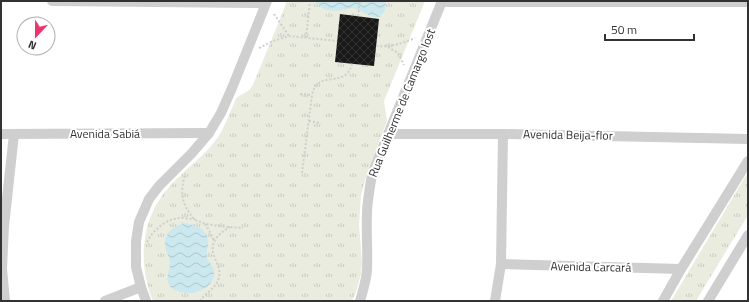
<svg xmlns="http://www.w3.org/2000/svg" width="749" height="302" viewBox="0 0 749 302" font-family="'Titillium Web',sans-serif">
  <defs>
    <pattern id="park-tufts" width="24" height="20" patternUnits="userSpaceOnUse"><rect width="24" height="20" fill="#e9ecde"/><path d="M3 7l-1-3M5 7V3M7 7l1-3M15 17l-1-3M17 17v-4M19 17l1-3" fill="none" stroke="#c8cbbf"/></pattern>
    <pattern id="water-waves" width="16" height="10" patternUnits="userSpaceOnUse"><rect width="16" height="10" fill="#cae8ed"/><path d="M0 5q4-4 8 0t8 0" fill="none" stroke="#aec7cc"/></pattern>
    <pattern id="building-cross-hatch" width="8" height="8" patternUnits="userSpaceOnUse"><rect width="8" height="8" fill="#191919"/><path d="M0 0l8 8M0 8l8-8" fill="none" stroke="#323232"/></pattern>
  </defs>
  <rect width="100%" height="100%" fill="#fff"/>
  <g fill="url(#park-tufts)">
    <path d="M287 1H425L384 101 387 121 367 173 361 196 359 224 362 262 361 274 356 292 352 301H153C137 262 141 216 171 185 186 168 205 156 218 137 226 125 230 111 236 99 239 94 248 93 251 88 255 82 258 71 262 63 270 43 279 22 287 1Z"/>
    <path d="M748 172V215L696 301H671Z"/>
  </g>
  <g fill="url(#water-waves)">
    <path d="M316 1H385C386 5 386 9 383 13 375 24 362 9 352 8 349 8 346 10 343 10 334 12 320 11 316 1Z"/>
    <path d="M184 223C197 225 209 230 208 244 208 249 206 253 206 257 208 260 211 264 213 268 221 288 185 302 170 286 165 279 169 273 170 265 170 260 169 257 167 253 161 237 169 228 184 223Z"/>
  </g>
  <path fill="url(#building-cross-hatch)" d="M340 14 379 19 374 66 335 62Z"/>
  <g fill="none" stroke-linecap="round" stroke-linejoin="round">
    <g stroke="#cfcfcf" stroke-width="2" stroke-dasharray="2 2" stroke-linecap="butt">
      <path d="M274 14 289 36"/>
      <path d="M358 16 360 1"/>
      <path d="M306 38 310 1"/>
      <path d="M376 46C392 47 401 44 415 38"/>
      <path d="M388 47 398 53 404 65"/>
      <path d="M259 48 273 41 289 36 337 41"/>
      <path d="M300 94 312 95"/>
      <path d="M309 121 321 123"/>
      <path d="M302 173 312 95C318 68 345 90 352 64"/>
      <path d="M185 176C181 187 181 199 187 209 189 212 191 216 194 219 203 226 230 227 243 228"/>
      <path d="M205 224 210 232 214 241"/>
      <path d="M147 242C154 229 167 218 182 218 186 218 191 219 195 219"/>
      <path d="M200 301C205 293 215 289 218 280 222 271 217 264 214 256 209 242 219 233 230 227"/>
    </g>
    <g stroke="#cfcfcf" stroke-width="10">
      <path d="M52 1 266 3"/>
      <path d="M442 2H748"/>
      <path d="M1 134 209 133"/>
      <path d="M388 134H503L748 139"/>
      <path d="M501 264 681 269"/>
      <path d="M5 301 2 269 4 226 14 134"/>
      <path d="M105 301 141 287"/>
      <path d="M146 301 141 287 136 267V241L139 222 149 199 159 186 192 153 209 133 221 113 232 88 267 1"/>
      <path d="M360 301C363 291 366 281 367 271 368 252 366 233 367 214 367 201 370 188 372 174L442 1"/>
      <path d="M495 301 501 264 503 134"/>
      <path d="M663 301 681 269 748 161"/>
      <path d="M708 301 748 235"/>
    </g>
  </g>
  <g text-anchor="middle" stroke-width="4" stroke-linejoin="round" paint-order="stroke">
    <g font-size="12" fill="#323232" stroke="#fff">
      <text transform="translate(402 103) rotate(-68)" y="4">Rua Guilherme de Camargo Iost</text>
      <text x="105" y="138">Avenida Sabiá</text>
      <text transform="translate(568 135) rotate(1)" y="4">Avenida Beija-flor</text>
      <text transform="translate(591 267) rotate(1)" y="4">Avenida Carcará</text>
    </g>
  </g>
  <rect width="749" height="302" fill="none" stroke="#323232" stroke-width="4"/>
  <g transform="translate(36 36) rotate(202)"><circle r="19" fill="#ffffff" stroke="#adadad"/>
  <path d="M0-3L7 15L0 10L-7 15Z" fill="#eb336e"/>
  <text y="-6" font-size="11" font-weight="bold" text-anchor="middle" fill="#323232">N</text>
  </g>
  <path d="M605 34v6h89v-6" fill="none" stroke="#323232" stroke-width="2"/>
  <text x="611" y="34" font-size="12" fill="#323232" stroke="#ffffff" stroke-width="3" paint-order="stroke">50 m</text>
</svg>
